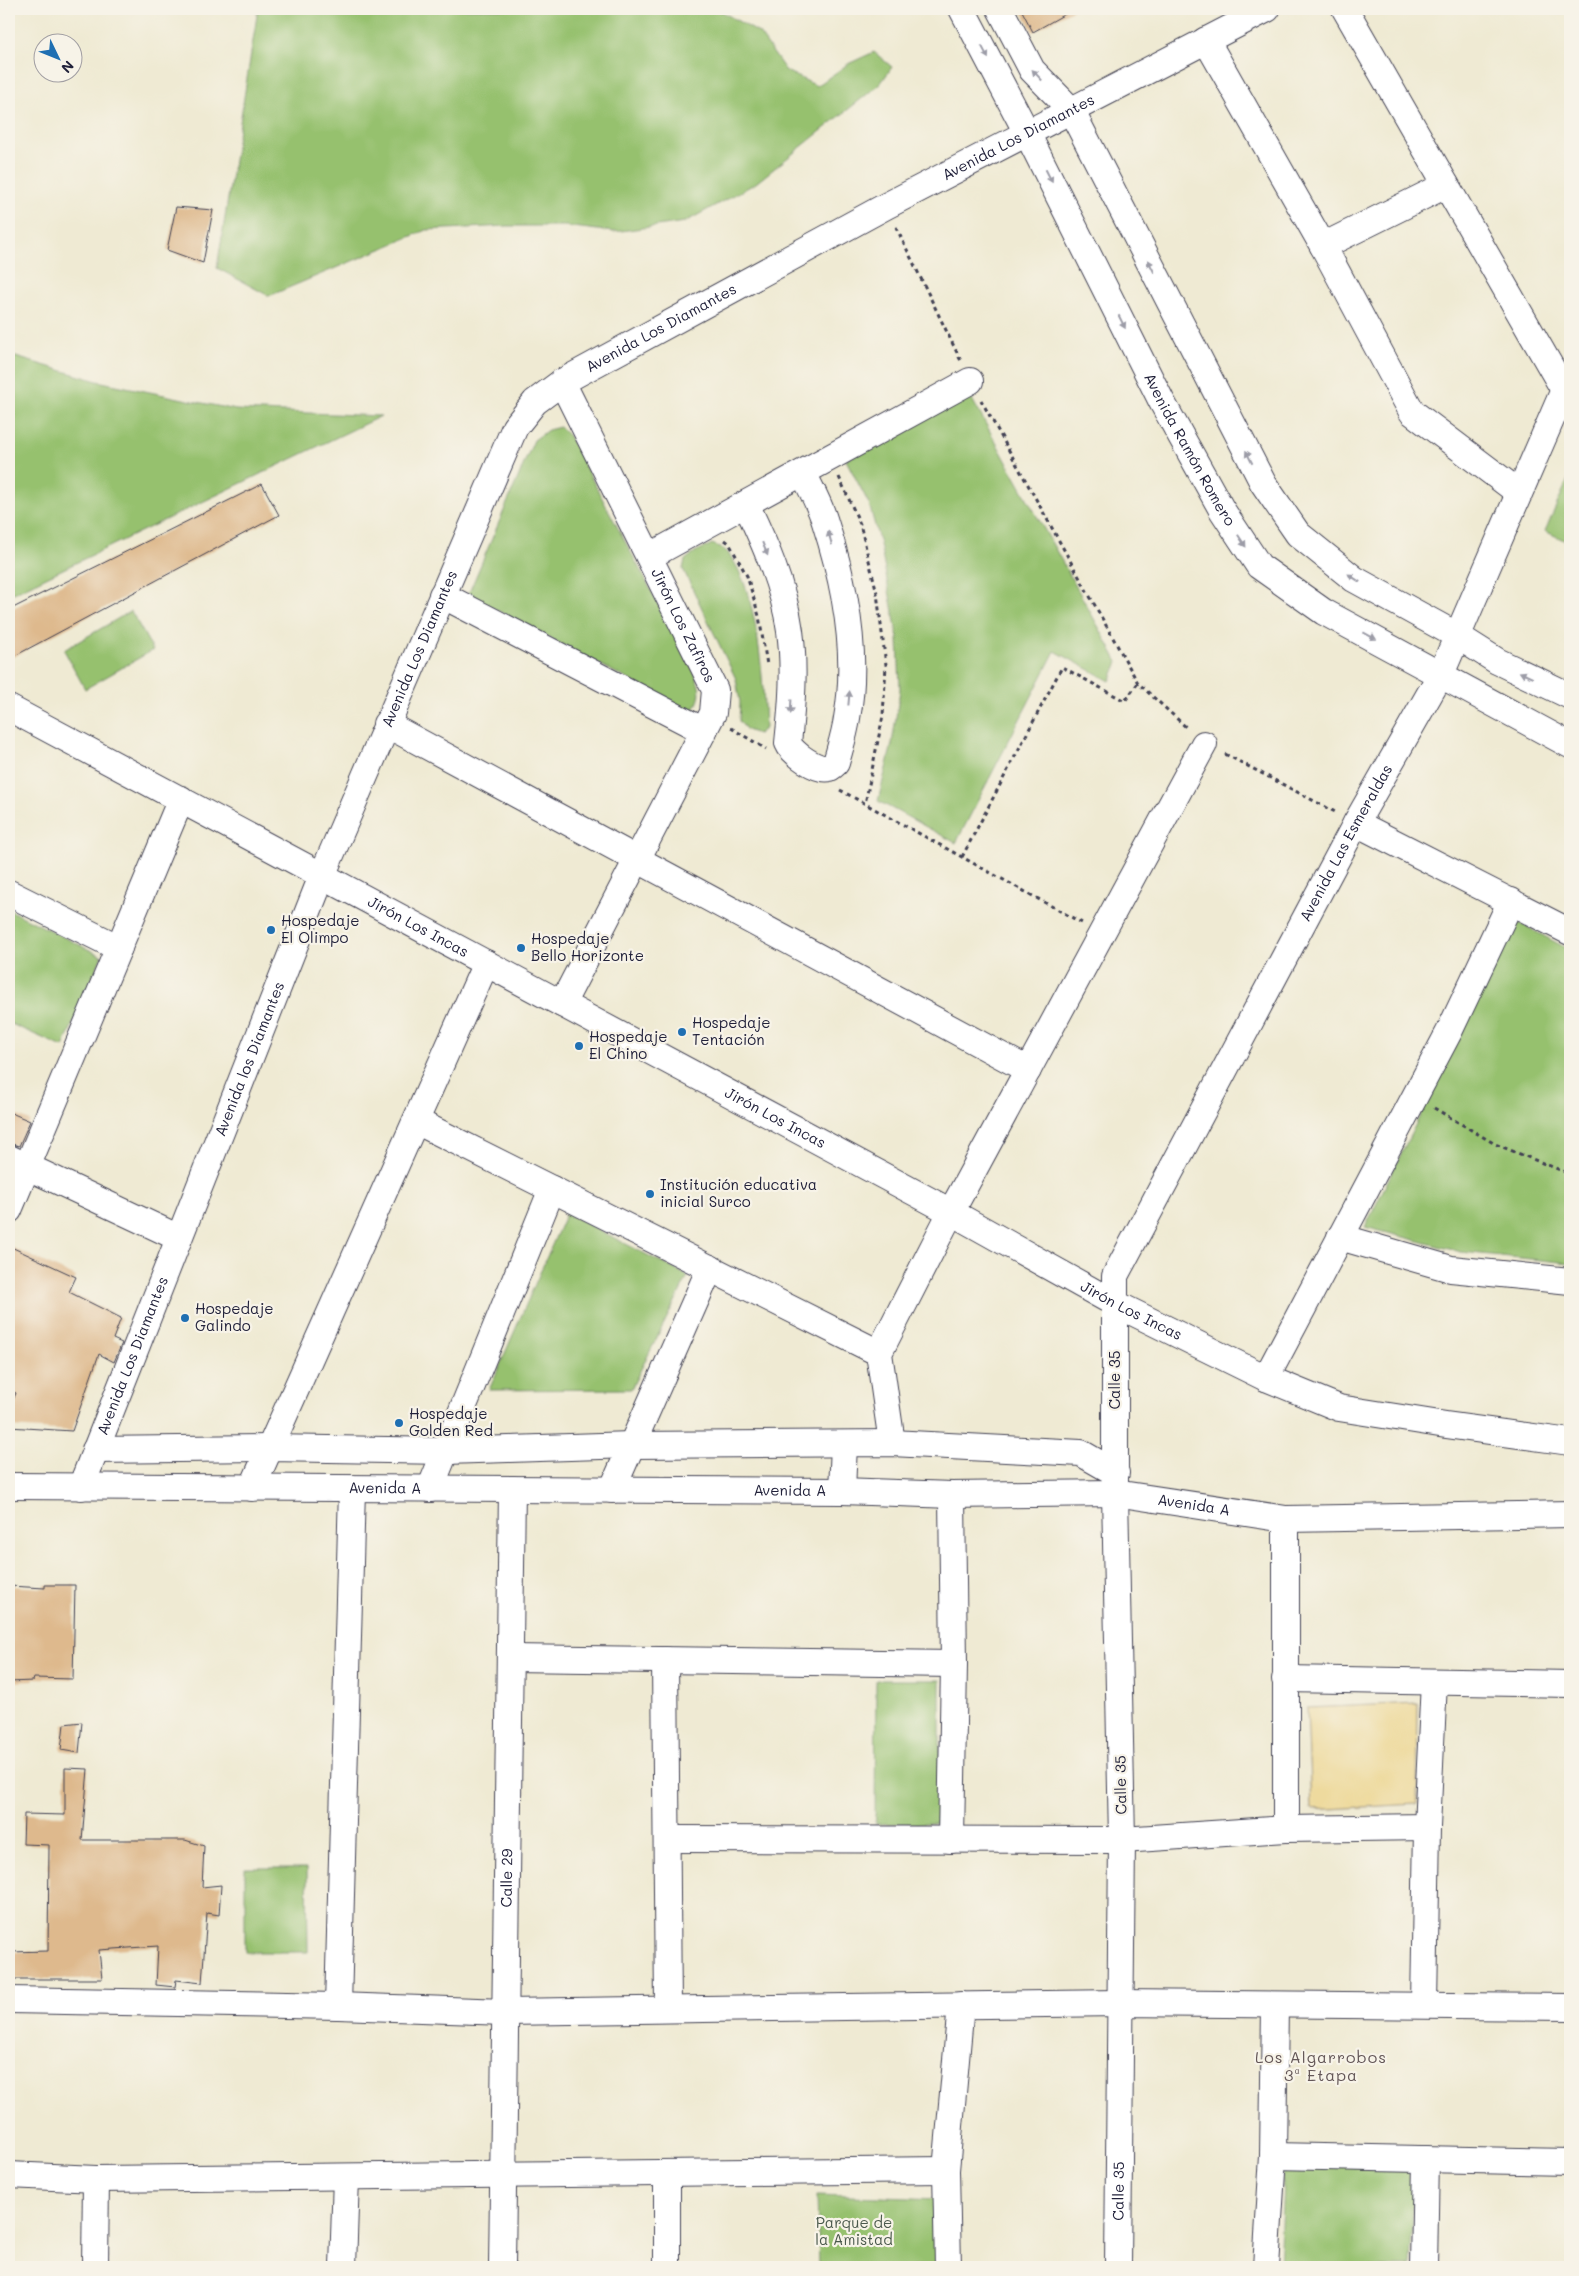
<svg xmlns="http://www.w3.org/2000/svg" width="1579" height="2276" viewBox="0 0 1579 2276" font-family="Mali,sans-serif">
  <rect width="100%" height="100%" fill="#f7f3e8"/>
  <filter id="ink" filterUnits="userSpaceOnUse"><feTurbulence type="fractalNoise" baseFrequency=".02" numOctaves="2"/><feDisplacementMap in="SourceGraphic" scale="10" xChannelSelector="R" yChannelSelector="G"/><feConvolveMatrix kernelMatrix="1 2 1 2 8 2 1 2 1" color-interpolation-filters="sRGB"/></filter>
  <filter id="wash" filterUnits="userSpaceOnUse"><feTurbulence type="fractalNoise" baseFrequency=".0096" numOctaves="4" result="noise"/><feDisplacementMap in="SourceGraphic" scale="20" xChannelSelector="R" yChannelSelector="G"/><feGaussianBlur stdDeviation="1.12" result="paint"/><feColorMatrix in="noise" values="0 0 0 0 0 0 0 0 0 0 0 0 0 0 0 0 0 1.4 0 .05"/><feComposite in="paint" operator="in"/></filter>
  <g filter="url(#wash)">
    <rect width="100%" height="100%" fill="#efead3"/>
    <g fill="#96c16e" stroke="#5c7254">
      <path d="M258 9H717L759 33 786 71 817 86 848 64 874 52 892 67 880 84 756 183 685 222 614 232 565 226H507L426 230 269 296 217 268Z"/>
      <path d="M9 355 97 381 236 410 381 416 9 595Z"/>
      <path d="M968 392 1118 662 1110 681 1055 651 956 843 878 801 892 744 900 690 898 638 880 544 869 504 846 460Z"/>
      <path d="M560 427 569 436 694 671C701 691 703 695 692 713L468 595 534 440 548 430Z"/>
      <path d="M1570 475V543L1545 531Z"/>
      <path d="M712 544C717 546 725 549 728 553 759 592 763 679 765 728L758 734 747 730 739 721 740 702 736 679 683 569 685 560 695 552Z"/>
      <path d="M131 611 153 650 85 689 64 650Z"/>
      <path d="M9 910 102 956 63 1047 9 1023Z"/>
      <path d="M1516 921 1570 950V1263L1461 1252 1365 1227Z"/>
      <path d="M566 1213 688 1276 631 1389 489 1390Z"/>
      <path d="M876 1680H940V1823L875 1824Z"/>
      <path d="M245 1868H307L308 1952H245Z"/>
      <path d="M1284 2162 1415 2167 1410 2267H1279Z"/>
      <path d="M817 2195 942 2199 938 2267H819Z"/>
    </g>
    <path fill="#eeda9e" stroke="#887e6c" d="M1418 1703 1417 1804 1311 1810 1307 1708Z"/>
    <g id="blocks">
      <g fill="#deb98d">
        <path d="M1021 9H1074L1033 32Z"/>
        <path d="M176 207 213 210 203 263 167 250Z"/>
        <path d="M262 484 279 515 9 659V610Z"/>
        <path d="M9 1112 30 1121 19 1146 9 1143Z"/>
        <path d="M9 1246 76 1277 69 1292 121 1318 113 1339 122 1343 114 1362 99 1354 72 1431 9 1427V1410L16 1393 9 1390Z"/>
        <path d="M45 1585H75L73 1679 34 1678 33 1681 9 1682V1586L45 1588Z"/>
        <path d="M82 1722 79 1753 61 1750 64 1724Z"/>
        <path d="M65 1768 88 1769 82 1840H185L204 1846 202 1887 221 1885 219 1915 207 1913 202 1983 176 1980 175 1987 156 1985 158 1946 99 1950 102 1979H9V1952L48 1951 49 1845 23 1844 24 1814 65 1815Z"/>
      </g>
    </g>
  </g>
  <g filter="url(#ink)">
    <use href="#blocks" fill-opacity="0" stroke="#414052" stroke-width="1"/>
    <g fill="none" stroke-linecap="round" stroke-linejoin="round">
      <g stroke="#414052" stroke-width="28">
        <g id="minor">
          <path id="s1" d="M962 9 1027 133 1162 402 1222 510 1259 566 1324 612 1570 745"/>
          <path d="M1000 9 1032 70 1071 110 1263 483 1298 534 1354 579 1456 635 1497 661 1570 696"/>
          <path d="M1345 9 1564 390"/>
          <path d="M1206 40 1323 246 1412 412 1518 492"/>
          <path d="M1323 246 1446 185"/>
          <path id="s2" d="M562 382 715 690 713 713 562 1004"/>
          <path d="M746 504C765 544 784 587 790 631 795 668 792 706 788 743 792 753 818 772 830 768 831 768 836 763 836 763 840 748 845 733 847 718 859 653 845 584 825 522 820 505 811 489 803 473"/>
          <path d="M650 556 970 381"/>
          <path d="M442 595 704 731"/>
          <path id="s3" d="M9 708 951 1212 1114 1303 1266 1378 1339 1408 1446 1425 1570 1442"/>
          <path d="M386 724 1028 1070"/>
          <path d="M1356 823 1570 932"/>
          <path d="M9 893 119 948"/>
          <path d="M416 1121 879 1353"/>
          <path d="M9 1158 179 1238"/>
          <path d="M9 1210 181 799"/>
          <path d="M1340 1237 1451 1269 1570 1281"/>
          <path d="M1266 1378 1449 1032 1511 901"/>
          <path d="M892 1443 879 1353 951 1212 1204 744"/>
          <path d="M95 1450 270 1448 446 1451 631 1445 892 1443 1081 1453 1116 1473"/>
          <path id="s4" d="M9 1486 842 1491 952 1495 1115 1493 1286 1519 1570 1514"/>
          <path id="s5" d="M81 1487 322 876 515 427 535 402 562 382 886 206 1267 9"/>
          <path d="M252 1488 486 963"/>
          <path d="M430 1489 552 1189"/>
          <path d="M612 1490 710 1268"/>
          <path d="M842 1491 844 1444"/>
          <path d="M1286 1519V1829"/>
          <path d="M510 1658 954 1664"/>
          <path d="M665 1660 668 2009"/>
          <path d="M1285 1679 1570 1684"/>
          <path d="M667 1839 1122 1840 1286 1829 1427 1827"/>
          <path d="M951 1840 954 1664 952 1495"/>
          <path d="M9 2000 338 2006 505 2012 1119 2003 1570 2007"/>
          <path d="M1424 2005 1427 1827 1434 1682"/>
          <path d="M338 2006 352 1489"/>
          <path d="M1273 2156 1570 2162"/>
          <path d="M9 2175 96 2179 946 2170"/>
          <path d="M95 2267 96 2179"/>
          <path d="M343 2267 346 2177"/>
          <path id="s6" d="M502 2267 512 1489"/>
          <path d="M667 2267V2174"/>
          <path d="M948 2267 946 2170 961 2005"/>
          <path id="s7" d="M1118 2267 1122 1840 1115 1493V1276L1356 823 1441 674 1570 376"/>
          <path d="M1266 2267 1273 2156 1275 2005"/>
          <path d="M1424 2267 1426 2159"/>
        </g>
      </g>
      <g stroke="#414052" stroke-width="3" stroke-dasharray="4 4" stroke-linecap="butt">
        <path d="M896 227 961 361"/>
        <path d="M981 400 1138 683 1187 728"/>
        <path d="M839 477 860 524 877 593 886 665 883 716 865 804"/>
        <path d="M725 540 729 543 747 576 759 616 767 665"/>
        <path d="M731 728 766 749"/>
        <path d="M1225 754 1337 813"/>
        <path d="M840 790 1082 923"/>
        <path d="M962 857 1062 667 1125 701 1138 683"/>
        <path d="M1434 1108 1495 1144 1570 1174"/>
      </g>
      <use href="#minor" stroke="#fff" stroke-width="26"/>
    </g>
    <defs><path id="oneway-solid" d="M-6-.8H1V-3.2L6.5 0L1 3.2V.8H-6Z" transform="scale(1.25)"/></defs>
    <g fill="#9c9ca7">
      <use href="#oneway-solid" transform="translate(985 52) rotate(62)"/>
      <use href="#oneway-solid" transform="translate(1037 75) rotate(-133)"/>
      <use href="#oneway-solid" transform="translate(1049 176) rotate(63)"/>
      <use href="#oneway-solid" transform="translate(1151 266) rotate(-117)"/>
      <use href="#oneway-solid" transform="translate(1122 322) rotate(63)"/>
      <use href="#oneway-solid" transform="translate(1249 457) rotate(-117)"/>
      <use href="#oneway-solid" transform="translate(830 538) rotate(-105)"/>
      <use href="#oneway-solid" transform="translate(1242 541) rotate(57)"/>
      <use href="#oneway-solid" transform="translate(765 549) rotate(68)"/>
      <use href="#oneway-solid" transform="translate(1354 578) rotate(-146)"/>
      <use href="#oneway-solid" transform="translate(1370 636) rotate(28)"/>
      <use href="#oneway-solid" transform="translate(1526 675) rotate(-155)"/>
      <use href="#oneway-solid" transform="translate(849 698) rotate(-85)"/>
      <use href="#oneway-solid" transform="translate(791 707) rotate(93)"/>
    </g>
  </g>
  <g fill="#1f6fb2" stroke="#f7f3e8" stroke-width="2">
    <circle cx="271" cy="930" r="5"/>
    <circle cx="521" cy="948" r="5"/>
    <circle cx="682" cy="1032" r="5"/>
    <circle cx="579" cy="1046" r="5"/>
    <circle cx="650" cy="1194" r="5"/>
    <circle cx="185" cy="1318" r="5"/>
    <circle cx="399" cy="1423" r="5"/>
  </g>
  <g text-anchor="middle" stroke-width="4.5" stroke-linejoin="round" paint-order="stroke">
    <g font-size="15" fill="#22223b" stroke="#f7f3e8">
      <text dy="5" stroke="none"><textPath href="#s5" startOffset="1729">Avenida Los Diamantes</textPath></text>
      <text dy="5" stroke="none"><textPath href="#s5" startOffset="1324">Avenida Los Diamantes</textPath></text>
      <text dy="5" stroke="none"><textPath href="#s1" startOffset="496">Avenida Ramón Romero</textPath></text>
      <text dy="5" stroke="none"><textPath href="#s2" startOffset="272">Jirón Los Zafiros</textPath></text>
      <text dy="5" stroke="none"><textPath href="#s5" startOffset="904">Avenida Los Diamantes</textPath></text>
      <text dy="5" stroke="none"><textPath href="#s7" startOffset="1482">Avenida Las Esmeraldas</textPath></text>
      <text dy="5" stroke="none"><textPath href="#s3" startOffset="464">Jirón Los Incas</textPath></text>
      <text dy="5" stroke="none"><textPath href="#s5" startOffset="460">Avenida los Diamantes</textPath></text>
      <text dy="5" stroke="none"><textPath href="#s3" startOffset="869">Jirón Los Incas</textPath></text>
      <text dy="5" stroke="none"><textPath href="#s3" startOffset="1274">Jirón Los Incas</textPath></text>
      <text dy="5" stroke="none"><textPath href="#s5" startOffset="141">Avenida Los Diamantes</textPath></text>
      <text transform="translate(1115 1380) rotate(-90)" y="5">Calle 35</text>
      <text dy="5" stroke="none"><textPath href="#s4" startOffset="376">Avenida A</textPath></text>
      <text dy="5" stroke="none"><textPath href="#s4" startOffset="781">Avenida A</textPath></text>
      <text dy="5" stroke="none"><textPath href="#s4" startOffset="1186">Avenida A</textPath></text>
      <text transform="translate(1121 1785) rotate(-91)" y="5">Calle 35</text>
      <text dy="5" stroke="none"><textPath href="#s6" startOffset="389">Calle 29</textPath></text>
      <text dy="5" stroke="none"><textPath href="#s7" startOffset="76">Calle 35</textPath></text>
    </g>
    <g font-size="15" fill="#22223b" stroke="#f7f3e8" text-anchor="start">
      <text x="281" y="926">Hospedaje<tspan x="281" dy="17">El Olimpo</tspan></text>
      <text x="531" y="944">Hospedaje<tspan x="531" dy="17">Bello Horizonte</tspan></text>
      <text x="692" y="1028">Hospedaje<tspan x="692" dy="17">Tentación</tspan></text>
      <text x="589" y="1042">Hospedaje<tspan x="589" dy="17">El Chino</tspan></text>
      <text x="660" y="1190">Institución educativa<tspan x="660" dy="17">inicial Surco</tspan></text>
      <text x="195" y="1314">Hospedaje<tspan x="195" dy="17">Galindo</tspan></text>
      <text x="409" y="1419">Hospedaje<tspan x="409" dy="17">Golden Red</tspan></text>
    </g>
    <g font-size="15" fill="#4b5a4d" stroke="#f7f3e8">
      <text x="854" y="2228">Parque de<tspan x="854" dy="17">la Amistad</tspan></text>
    </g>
    <g font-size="16" letter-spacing="1" fill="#645758" stroke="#f7f3e8">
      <text x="1321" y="2063">Los Algarrobos<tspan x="1321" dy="18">3ª Etapa</tspan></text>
    </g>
  </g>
  <rect width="1579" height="2276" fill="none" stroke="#f7f3e8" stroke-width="30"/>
  <g transform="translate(58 58) rotate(133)"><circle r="24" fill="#f7f3e8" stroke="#a29fa3"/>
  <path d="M0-4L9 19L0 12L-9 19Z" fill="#1f6fb2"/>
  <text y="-8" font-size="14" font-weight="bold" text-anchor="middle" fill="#22223b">N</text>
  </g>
</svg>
